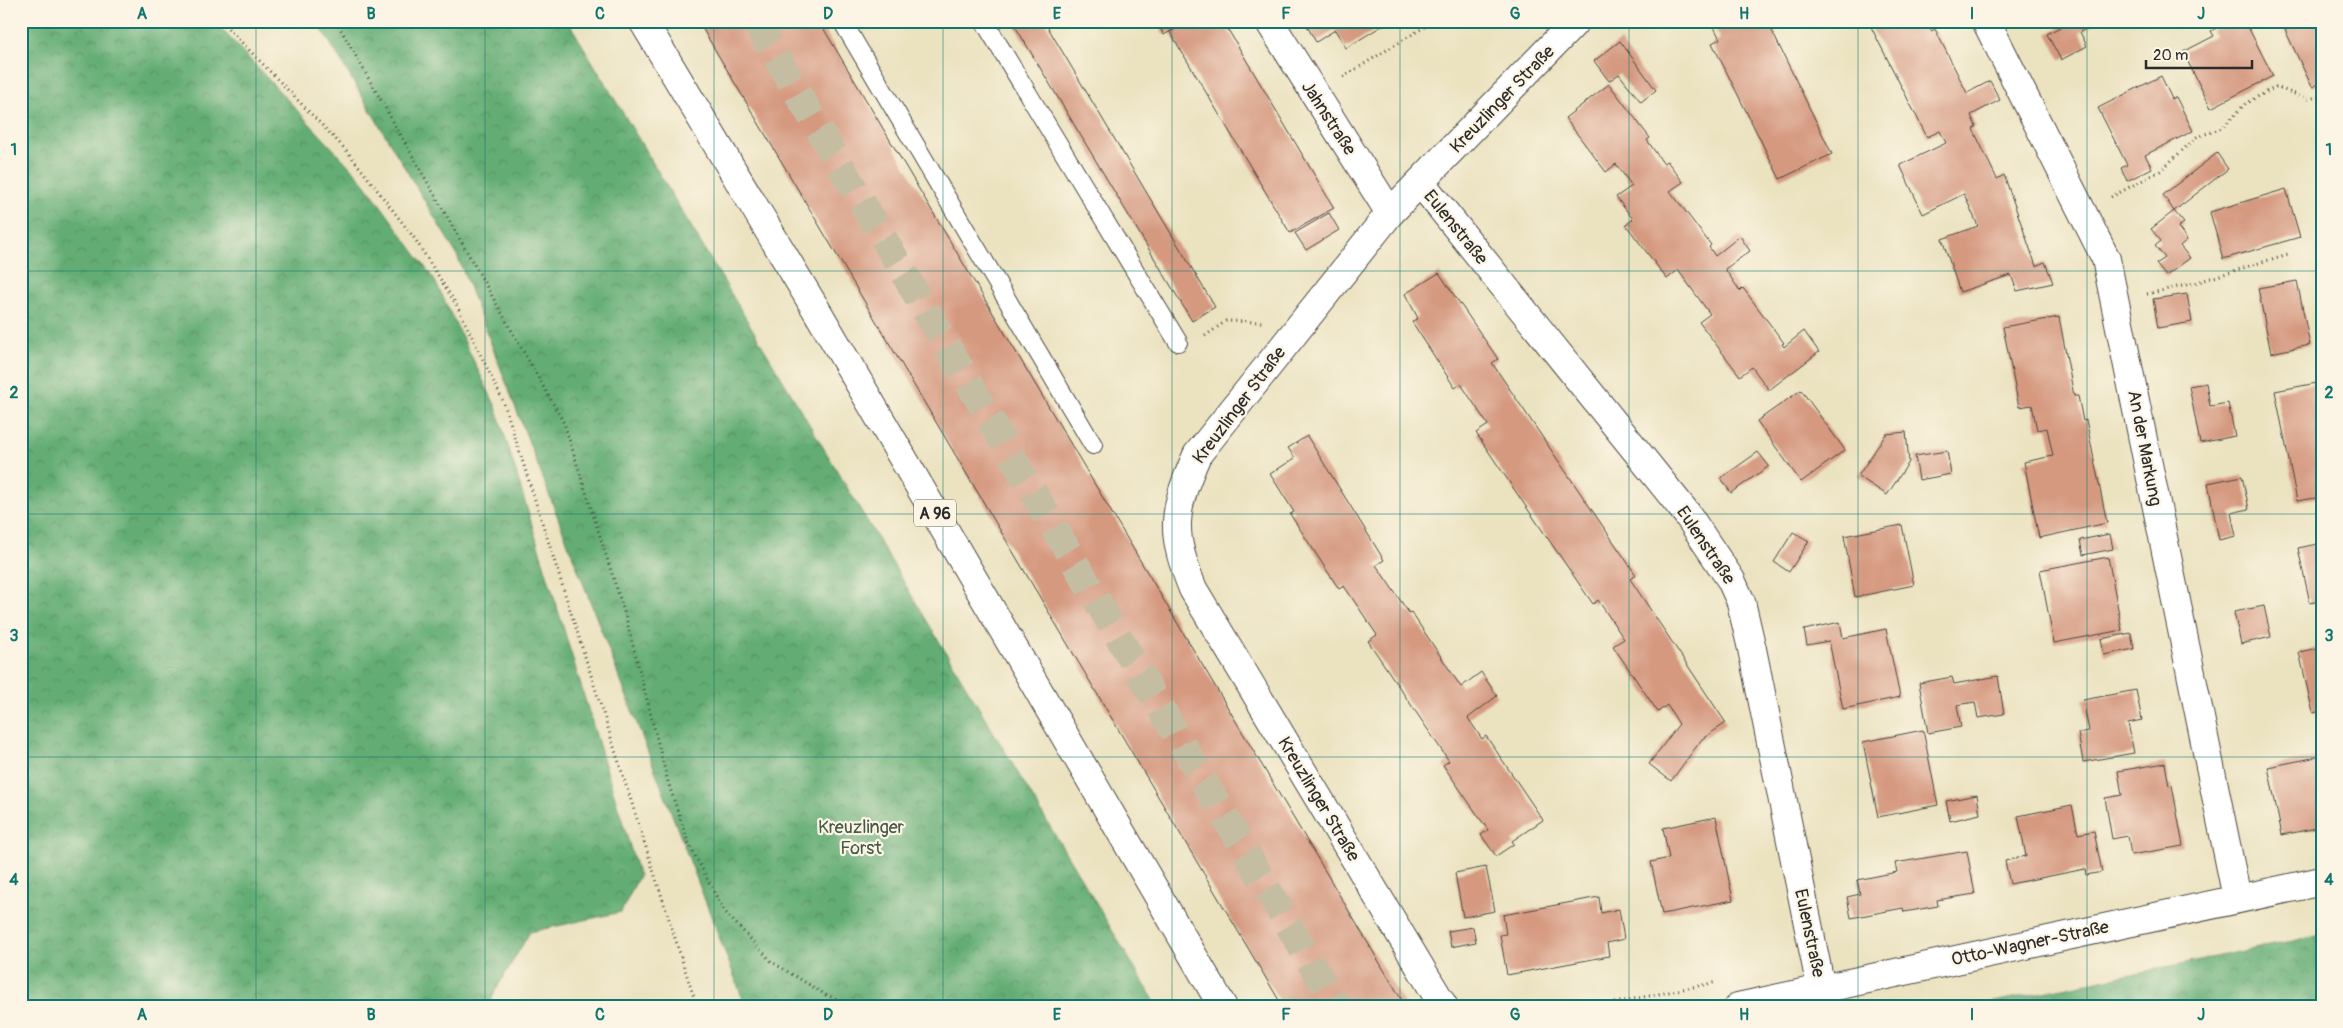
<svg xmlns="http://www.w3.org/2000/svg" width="2343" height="1028" viewBox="0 0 2343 1028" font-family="Pangolin,sans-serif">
  <defs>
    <pattern id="forest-crowns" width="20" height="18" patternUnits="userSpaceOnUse" patternTransform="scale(1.25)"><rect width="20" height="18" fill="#64ad74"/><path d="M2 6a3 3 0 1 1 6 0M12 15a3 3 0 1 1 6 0" fill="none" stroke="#538d5f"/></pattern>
  </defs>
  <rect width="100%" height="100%" fill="#fcf5e5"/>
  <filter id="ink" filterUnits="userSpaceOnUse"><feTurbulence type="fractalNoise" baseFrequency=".02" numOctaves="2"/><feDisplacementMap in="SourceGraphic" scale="10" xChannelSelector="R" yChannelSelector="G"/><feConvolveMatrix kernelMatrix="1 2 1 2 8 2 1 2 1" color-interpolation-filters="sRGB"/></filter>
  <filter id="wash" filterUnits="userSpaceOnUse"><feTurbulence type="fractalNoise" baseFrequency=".0096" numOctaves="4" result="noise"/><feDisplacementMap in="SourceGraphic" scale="20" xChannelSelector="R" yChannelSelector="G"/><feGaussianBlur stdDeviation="1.12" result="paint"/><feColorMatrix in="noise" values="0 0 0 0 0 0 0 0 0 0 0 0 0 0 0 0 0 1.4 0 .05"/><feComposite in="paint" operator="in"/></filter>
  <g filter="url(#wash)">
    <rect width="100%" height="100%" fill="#ebe2c0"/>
    <g fill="url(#forest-crowns)" stroke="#486c50">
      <path d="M21 21H214L364 182 435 281 496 407 639 876 621 912 530 932 494 993 489 1007H21Z"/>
      <path d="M317 21H568L1158 1007H746L457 255Z"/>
      <path d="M2322 935V1007H1970Z"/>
    </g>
    <g id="blocks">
      <g fill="#d59980">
        <path d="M698 21H819L1406 1007H1283Z"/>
        <path d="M1012 21H1044L1215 307 1192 321Z"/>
        <path d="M1156 21H1187L1164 35Z"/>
        <path d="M1188 21H1223L1334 208 1290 233 1170 32Z"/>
        <path d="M1304 21H1390L1346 48 1335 30 1316 42Z"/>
        <path d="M1711 21H1746L1748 25 1756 21H1767L1832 154 1780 179 1712 43 1720 39Z"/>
        <path d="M1868 21H1926L1931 31 1935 29 1967 93 1990 81 2000 100 1971 115 1976 127 1973 129 1997 179 2004 175 2036 266 2045 262 2053 283 2017 291 2011 275 1960 292 1942 239 1978 226 1964 194 1923 214 1900 165 1946 143 1940 131 1927 137Z"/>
        <path d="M2057 21H2099L2080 32 2087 46 2061 60 2047 34 2060 27Z"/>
        <path d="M2229 21H2245L2273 76 2211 108 2183 52 2214 36 2211 31Z"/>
        <path d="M2305 21H2322V83L2312 87 2285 30Z"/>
        <path d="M1620 41 1656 90 1641 102 1619 74 1609 81 1594 61Z"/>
        <path d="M2161 76 2172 99 2176 97 2193 131 2145 155 2152 168 2127 181 2121 168 2127 165 2098 108Z"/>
        <path d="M1609 84 1650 138 1647 140 1663 163 1667 161 1683 182 1670 191 1711 245 1709 247 1715 256 1740 236 1750 251 1725 269 1740 291 1743 288 1784 343 1782 344 1784 347 1804 331 1819 352 1769 390 1752 367 1740 376 1699 322 1710 314 1678 270 1667 279 1626 225 1633 219 1616 197 1632 186 1616 164 1606 172 1565 118Z"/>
        <path d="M2217 153 2228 169 2174 211 2184 223 2178 227 2187 240 2180 246 2190 258 2166 276 2156 264 2165 258 2155 246 2161 241 2151 229 2174 211 2163 195Z"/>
        <path d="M2286 189 2300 237 2223 259 2210 212Z"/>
        <path d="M1329 213 1339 230 1306 250 1295 233Z"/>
        <path d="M1439 273 1498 359 1492 363 1636 575 1630 579 1726 723 1702 739 1671 781 1649 764 1679 724 1667 705 1658 712 1613 646 1624 639 1598 600 1593 604 1520 498 1476 433 1488 425 1461 384 1455 388 1412 322 1418 318 1405 294Z"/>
        <path d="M2297 281 2310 345 2271 353 2258 288Z"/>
        <path d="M2187 294 2192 322 2158 328 2153 299Z"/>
        <path d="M2059 317 2074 396H2078L2083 421 2086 420 2107 523 2039 538 2024 462 2053 456 2047 428 2037 430 2032 405 2019 407 2003 327Z"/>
        <path d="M2322 382V497L2297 501 2275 391Z"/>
        <path d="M2206 383 2210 406 2228 403 2235 436 2200 443 2189 386Z"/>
        <path d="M1801 390 1845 450 1801 482 1757 421Z"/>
        <path d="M1906 432 1909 462 1887 495 1858 476 1886 434Z"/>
        <path d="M1307 436 1384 560 1376 565 1409 613 1411 612 1461 687 1481 672 1497 696 1468 718 1482 739 1486 736 1543 820 1512 841 1514 844 1496 856 1481 835 1488 830 1443 765 1449 761 1368 641 1377 635 1344 586 1339 589 1290 514 1294 512 1270 474 1295 458 1288 448Z"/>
        <path d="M1947 451 1951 474 1919 480 1915 456Z"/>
        <path d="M1758 452 1769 466 1731 493 1721 478Z"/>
        <path d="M2242 476 2249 509 2231 513 2236 536 2219 540 2208 483Z"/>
        <path d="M1902 525 1914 585 1855 597 1844 536Z"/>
        <path d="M1793 532 1809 541 1789 572 1774 562Z"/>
        <path d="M2110 534 2113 549 2083 555 2080 540Z"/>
        <path d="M2322 543V601L2310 603 2298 548Z"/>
        <path d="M2108 557 2122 630 2054 643 2040 570Z"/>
        <path d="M2264 606 2271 637 2241 644 2234 612Z"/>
        <path d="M1840 622 1843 638 1886 629 1900 697 1843 709 1829 641 1807 645 1804 630Z"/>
        <path d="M2131 633 2134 649 2104 655 2101 639Z"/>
        <path d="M2322 647V711L2313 713 2299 652Z"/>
        <path d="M1998 676 2004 714 1978 718 1975 702 1957 705 1961 727 1928 733 1919 683 1952 677 1954 684Z"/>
        <path d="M2136 690 2142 720 2128 723 2134 753 2083 762 2078 733 2089 731 2083 700Z"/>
        <path d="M1923 730 1938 805 1878 817 1863 742Z"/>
        <path d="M2322 756V827L2282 835 2268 767Z"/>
        <path d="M2165 763 2169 786 2172 785 2183 846 2131 855 2128 836 2112 839 2105 798 2122 795 2118 771Z"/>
        <path d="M1977 795 1980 814 1950 821 1946 801Z"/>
        <path d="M2072 805 2078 834 2094 831 2102 872 2086 875 2085 869 2010 884 2005 861 2026 856 2018 816Z"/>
        <path d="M1716 817 1733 900 1662 914 1651 862 1669 858 1663 828Z"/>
        <path d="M1967 851 1975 894 1937 900 1938 906 1904 912 1903 908 1851 918 1847 897 1860 894 1857 880 1897 872 1895 863Z"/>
        <path d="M1486 867 1495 911 1463 917 1455 873Z"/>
        <path d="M1599 897 1601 913 1619 909 1624 939 1607 943 1609 956 1507 975 1500 935 1506 934 1503 915Z"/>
        <path d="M1473 927 1476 942 1451 947 1448 931Z"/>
      </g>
    </g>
  </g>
  <g filter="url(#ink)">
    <use href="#blocks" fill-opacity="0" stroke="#484641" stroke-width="1"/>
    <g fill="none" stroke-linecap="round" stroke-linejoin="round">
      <path stroke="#c5bda2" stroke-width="28" stroke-dasharray="28 14" stroke-linecap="butt" d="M755 21 1337 1007"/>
      <g stroke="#484641" stroke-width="20">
        <g id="service">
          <path d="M842 21 1093 445"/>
          <path d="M984 21 1178 342"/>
        </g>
      </g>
      <g stroke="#484641" stroke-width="30">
        <g id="minor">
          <path d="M1269 21 1390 213"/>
          <path d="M1986 21 2106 259 2237 898"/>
          <path d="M1421 183 1687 514 1731 580 1741 602 1752 649 1821 988"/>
          <path d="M1444 1007 1193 589C1170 532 1172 512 1197 455L1390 213 1576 21"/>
        </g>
      </g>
      <g stroke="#484641" stroke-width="30">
        <path id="tertiary" d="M1738 1007 2322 881"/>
      </g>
      <g stroke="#484641" stroke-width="30">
        <path id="motorway" d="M643 21 820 316 1223 1007"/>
      </g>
      <g stroke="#484641" stroke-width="3" stroke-dasharray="1 4" stroke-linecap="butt">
        <path d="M221 21 347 151 415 239 456 304 504 403 697 1007"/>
        <path d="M336 21 564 423 626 618 668 782 688 842 724 911 772 962 826 995 857 1007"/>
        <path d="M1343 77 1434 21"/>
        <path d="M2111 197 2160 171 2197 137 2222 128 2246 103 2276 87 2308 99 2322 96"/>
        <path d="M2147 294 2195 283 2288 254"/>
        <path d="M1205 336 1226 321 1263 322"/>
        <path d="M1595 1007 1717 982"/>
      </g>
      <use href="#service" stroke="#fff" stroke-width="18"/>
      <use href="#minor" stroke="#fff" stroke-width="28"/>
      <use href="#tertiary" stroke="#fff" stroke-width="28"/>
      <use href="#motorway" stroke="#fff" stroke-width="28"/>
    </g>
  </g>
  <path fill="none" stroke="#0f766e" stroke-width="1" stroke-opacity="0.55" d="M256 21V1007M485 21V1007M714 21V1007M943 21V1007M1172 21V1007M1400 21V1007M1629 21V1007M1858 21V1007M2087 21V1007M21 271H2322M21 514H2322M21 757H2322"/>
  <g text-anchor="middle" stroke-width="4.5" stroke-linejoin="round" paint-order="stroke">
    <rect fill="#fcf5e5" stroke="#6a6863" stroke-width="1" x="914" y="499.5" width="42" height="27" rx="4"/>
    <g font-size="16" font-weight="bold" fill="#2b2b2b">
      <text x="935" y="519">A 96</text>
    </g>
    <g font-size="18" fill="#2b2b2b" stroke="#fcf5e5">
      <text transform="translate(1502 99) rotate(-46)" y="6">Kreuzlinger Straße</text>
      <text transform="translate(1329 118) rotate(57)" y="6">Jahnstraße</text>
      <text transform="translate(1456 227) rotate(51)" y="6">Eulenstraße</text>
      <text transform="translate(1239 405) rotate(-53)" y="6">Kreuzlinger Straße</text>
      <text transform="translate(2145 448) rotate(79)" y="6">An der Markung</text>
      <text transform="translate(1706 545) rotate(56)" y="6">Eulenstraße</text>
      <text transform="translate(1319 799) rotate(59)" y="6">Kreuzlinger Straße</text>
      <text transform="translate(1810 933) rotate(78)" y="6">Eulenstraße</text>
      <text transform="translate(2030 943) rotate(-12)" y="6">Otto-Wagner-Straße</text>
    </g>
    <g font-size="18" fill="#435a47" stroke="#fcf5e5">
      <text x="861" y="833">Kreuzlinger<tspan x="861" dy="21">Forst</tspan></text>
    </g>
  </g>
  <rect width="2343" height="1028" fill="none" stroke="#fcf5e5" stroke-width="55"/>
  <path d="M2146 60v8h106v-8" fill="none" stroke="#2b2b2b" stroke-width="2.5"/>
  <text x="2153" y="60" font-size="15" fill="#2b2b2b" stroke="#fcf5e5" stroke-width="4" paint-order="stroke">20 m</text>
  <rect x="28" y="28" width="2288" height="972" fill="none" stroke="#0f766e" stroke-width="2"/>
  <g font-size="16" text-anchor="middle" font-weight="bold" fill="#0f766e">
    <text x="142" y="19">A</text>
    <text x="371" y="19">B</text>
    <text x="600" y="19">C</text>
    <text x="828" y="19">D</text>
    <text x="1057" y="19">E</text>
    <text x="1286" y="19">F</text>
    <text x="1515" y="19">G</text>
    <text x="1744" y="19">H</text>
    <text x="1972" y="19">I</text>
    <text x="2201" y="19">J</text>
    <text x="14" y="155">1</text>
    <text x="2329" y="155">1</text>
    <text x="14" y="398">2</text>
    <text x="2329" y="398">2</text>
    <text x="14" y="641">3</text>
    <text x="2329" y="641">3</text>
    <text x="14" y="885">4</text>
    <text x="2329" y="885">4</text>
    <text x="142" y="1020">A</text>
    <text x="371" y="1020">B</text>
    <text x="600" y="1020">C</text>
    <text x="828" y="1020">D</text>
    <text x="1057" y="1020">E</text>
    <text x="1286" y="1020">F</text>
    <text x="1515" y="1020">G</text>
    <text x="1744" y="1020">H</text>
    <text x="1972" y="1020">I</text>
    <text x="2201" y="1020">J</text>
  </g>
</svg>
